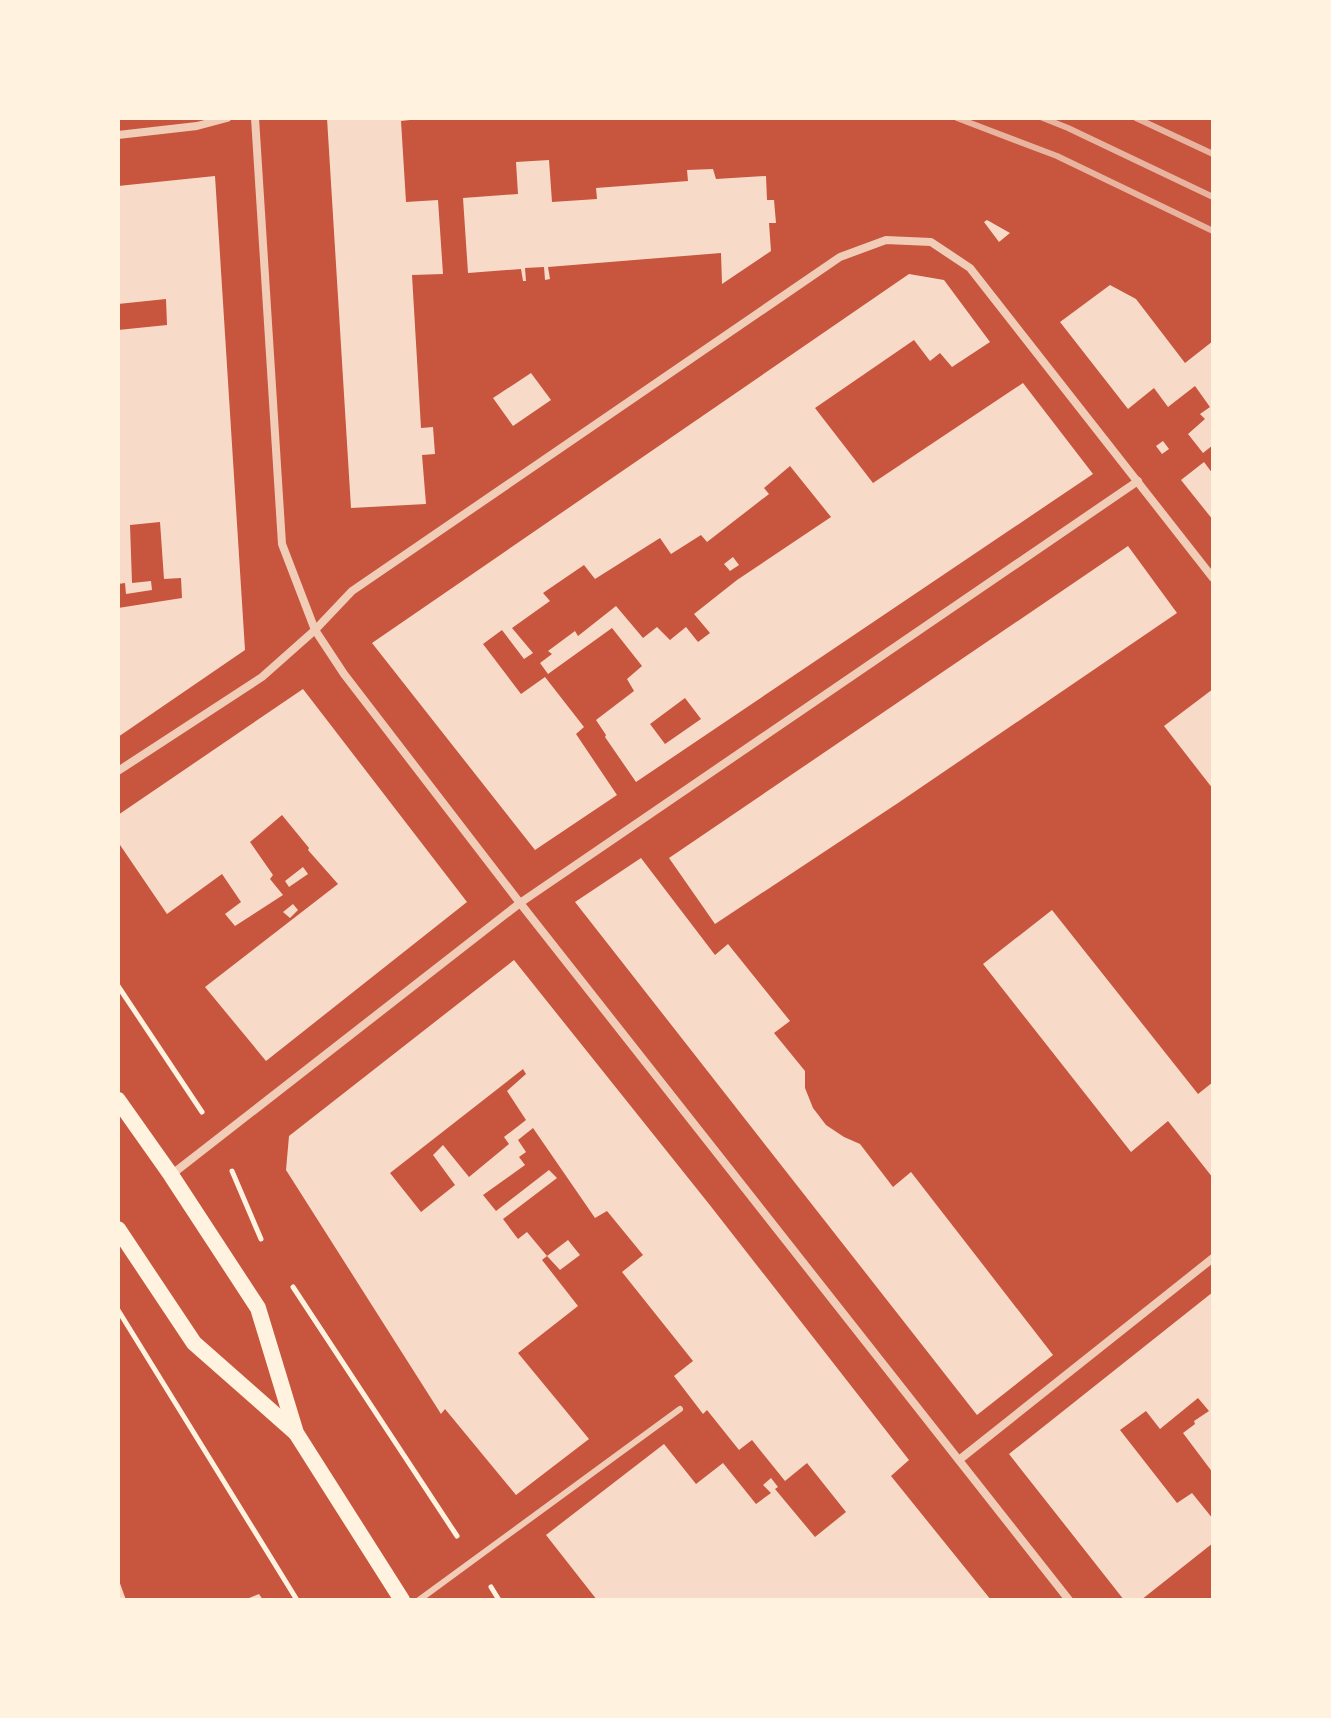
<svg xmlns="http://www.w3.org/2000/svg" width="1331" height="1718" viewBox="0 0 1331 1718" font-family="'Roboto Condensed',sans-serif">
  <rect width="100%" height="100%" fill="#c8553d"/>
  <g fill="#f7dbc8" fill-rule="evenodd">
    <path d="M327 118H410V120L401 121 406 202 438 200 443 274 412 275 421 428 433 427 435 454 422 455 426 504 351 508Z"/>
    <path d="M549 160 552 202 597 199 596 188 688 181 687 170 713 169 716 179 766 176 767 200H774L776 223H769L771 251 722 284 721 253 548 267 550 279 545 280 544 267 525 268 526 281H523L521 269 468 273 463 198 518 194 516 162Z"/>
    <path d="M215 176 245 650 118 737V608L182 598 181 578 164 579 160 522 130 525 132 583 151 581 152 590 126 594 125 583 118 584V330L167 325 166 299 118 304V186Z"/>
    <path d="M987 220 1010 233 999 242 984 222Z"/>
    <path d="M909 274 944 280 990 342 952 367 940 353 930 361 914 340 815 408 873 483 1023 383 1093 474 636 782 605 737 606 735 596 720 634 691 627 679 642 666 612 628 548 674 540 663 552 654 548 651 575 631 578 636 616 606 643 638 657 627 670 640 686 627 698 642 710 633 694 614 737 580 831 517 790 466 764 488 769 494 707 542 701 535 671 554 660 538 595 579 584 565 543 593 550 601 512 628 533 653 524 659 502 630 483 644 521 694 545 677 584 727 576 734 617 795 535 850 372 643ZM685 698 701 719 665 744 650 724Z"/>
    <path d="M1110 285 1136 299 1185 363 1213 341V445L1203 453 1188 434 1205 419 1200 414 1210 407 1195 386 1168 407 1154 388 1128 409 1060 322Z"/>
    <path d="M531 373 551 400 513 426 493 398Z"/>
    <path d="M1163 441 1169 449 1162 454 1156 446Z"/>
    <path d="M1204 462 1213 474V520L1181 480Z"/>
    <path d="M1128 546 1177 613 898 803 715 924 669 858Z"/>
    <path d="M733 557 739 565 730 571 724 564Z"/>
    <path d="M303 689 467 902 266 1061 205 987 338 884 308 850 309 848 282 815 250 842 273 875 270 879 283 895 235 926 225 914 241 902 222 874 167 914 118 842V815Z"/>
    <path d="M1213 689V789L1164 726Z"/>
    <path d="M641 858 715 955 728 944 790 1021 774 1033 805 1071V1088L813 1108 826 1125 844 1137 860 1144 893 1187 911 1172 1053 1355 977 1415 575 902Z"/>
    <path d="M303 867 308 874 289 887 285 881Z"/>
    <path d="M293 904 298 910 290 918 283 912Z"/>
    <path d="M1052 910 1198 1094 1213 1082V1178L1168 1121 1131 1152 983 964Z"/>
    <path d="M514 960 709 1204 909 1460 891 1476 991 1600H597L546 1535 664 1444 696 1484 723 1463 756 1504 771 1493 763 1485 771 1478 778 1487 775 1489 815 1537 846 1512 807 1463 785 1481 752 1440 739 1450 707 1410 703 1414 674 1376 693 1361 622 1272 643 1255 607 1211 595 1218 533 1128 518 1140 526 1152 519 1157 525 1165 483 1195 496 1211 549 1170 557 1178 503 1219 518 1239 527 1232 547 1256 542 1260 578 1306 518 1353 589 1439 516 1495 445 1409 441 1414 286 1170 289 1136ZM523 1069 526 1074 507 1091 526 1120 504 1137 509 1144 469 1177 443 1145 433 1155 455 1185 421 1212 390 1173Z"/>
    <path d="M568 1240 580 1255 560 1270 547 1256Z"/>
    <path d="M1213 1292V1473L1183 1433 1195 1424 1194 1421 1209 1411 1198 1398 1160 1429 1146 1411 1120 1430 1177 1503 1192 1493 1213 1519V1543L1141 1600H1124L1009 1454Z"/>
    <path d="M118 1578 126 1600H118Z"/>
    <path d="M259 1594 263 1600H244Z"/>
  </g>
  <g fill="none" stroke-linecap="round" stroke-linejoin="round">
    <g stroke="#fff3e0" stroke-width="5">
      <path d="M118 986 202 1112"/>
      <path d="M232 1171 261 1239"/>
      <path d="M293 1287 457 1536"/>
      <path d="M118 1310 297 1600"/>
      <path d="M491 1587 499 1600"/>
    </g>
    <path stroke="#f1ccb7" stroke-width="6" d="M419 1600 680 1409"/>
    <g stroke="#f1ccb7" stroke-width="8">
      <path d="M255 118 282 544 315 630 344 674 520 903 1069 1600"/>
      <path d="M118 135 197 126 227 118"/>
      <path d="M118 771 262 677 315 630 352 591 840 257 886 240 931 242 970 268 1213 578"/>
      <path d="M171 1175 520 903 1138 481"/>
      <path d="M959 1460 1213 1258"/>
    </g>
    <g stroke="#fff3e0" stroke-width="16">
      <path d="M118 1100 171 1175 258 1308 296 1433 402 1600"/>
      <path d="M118 1229 194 1343 296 1433"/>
    </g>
    <g stroke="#e9b49f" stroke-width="6">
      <path d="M957 118 1057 156 1213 231"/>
      <path d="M1043 118 1068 128 1213 197"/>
      <path d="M1136 118 1213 154"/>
    </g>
  </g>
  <rect width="1331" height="1718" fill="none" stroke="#fff3e0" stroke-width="240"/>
</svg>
